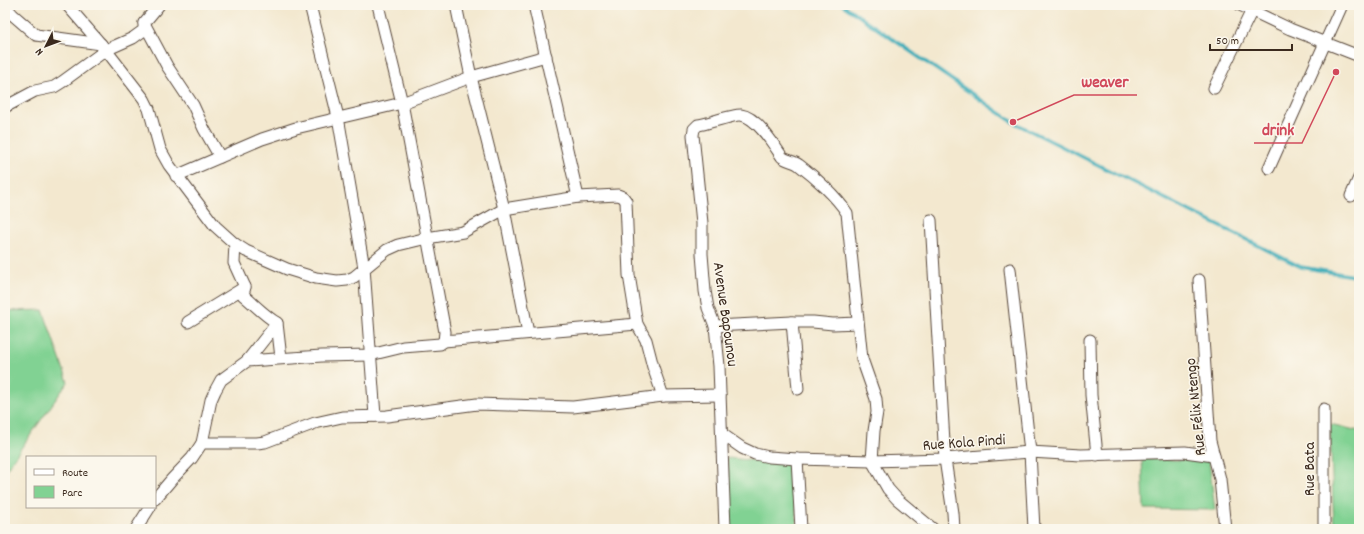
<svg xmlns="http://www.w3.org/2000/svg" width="1364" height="534" viewBox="0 0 1364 534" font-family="Dekko,sans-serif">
  <rect width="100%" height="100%" fill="#fbf7ec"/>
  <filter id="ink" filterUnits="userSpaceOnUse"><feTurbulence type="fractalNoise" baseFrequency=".025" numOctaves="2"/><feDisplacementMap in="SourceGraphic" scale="8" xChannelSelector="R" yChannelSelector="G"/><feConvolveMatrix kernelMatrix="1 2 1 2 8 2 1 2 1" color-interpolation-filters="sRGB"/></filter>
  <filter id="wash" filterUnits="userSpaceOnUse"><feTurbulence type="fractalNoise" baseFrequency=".012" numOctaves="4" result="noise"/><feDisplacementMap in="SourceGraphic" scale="16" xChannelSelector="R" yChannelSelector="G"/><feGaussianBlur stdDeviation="0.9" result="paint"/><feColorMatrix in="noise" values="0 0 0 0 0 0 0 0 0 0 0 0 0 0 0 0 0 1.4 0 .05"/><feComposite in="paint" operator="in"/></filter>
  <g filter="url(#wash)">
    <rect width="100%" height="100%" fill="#f3e8cf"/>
    <g fill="#81d293" stroke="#5e7e58">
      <path d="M43 310 68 382 5 471V311Z"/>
      <path d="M1330 424 1359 431V529H1334Z"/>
      <path d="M727 458 794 464 797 529H731Z"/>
      <path d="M1142 459 1209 461 1215 510 1144 509Z"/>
    </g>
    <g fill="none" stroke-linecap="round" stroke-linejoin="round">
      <path stroke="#3dadb9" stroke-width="3.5" d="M843 5 1013 122 1301 267 1359 277"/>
    </g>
  </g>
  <g filter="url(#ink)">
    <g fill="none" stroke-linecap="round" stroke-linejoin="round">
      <g stroke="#574639" stroke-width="13">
        <g id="street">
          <path d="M67 5 106 50 144 99 149 109 160 149 169 165 215 226 235 244 246 251 287 269 316 278 337 281 347 280 354 277 387 250 398 245 427 238 463 232 504 209 578 197 618 195 623 197 626 201 629 275 637 324 646 340 653 367 663 396"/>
          <path d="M310 5 338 117 364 268 375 416"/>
          <path d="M456 5 471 77 504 209 528 333"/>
          <path d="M534 5 578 197"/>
          <path d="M1240 5 1290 29 1359 56"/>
          <path d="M5 6 13 15 36 35 101 44"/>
          <path d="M144 23 167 66 193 105 204 129 220 157"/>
          <path d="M1214 88 1254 6"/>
          <path d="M5 107 35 91 54 87 62 82 106 50 133 38 144 30V23L159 5"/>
          <path d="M1269 168 1342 5"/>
          <path d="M176 176 262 139 296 128 402 103 471 77 546 56"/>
          <path d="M1351 196 1359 178"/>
          <path d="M931 220 945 459 953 513 954 529"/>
          <path d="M235 244 234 263 245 287 243 295C255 305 264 315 277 323L281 358"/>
          <path d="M1010 269 1030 452 1034 529"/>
          <path d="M1199 280 1210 441 1220 479 1225 529"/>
          <path d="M188 322 245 287"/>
          <path d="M792 322 798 389"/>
          <path d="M715 326 792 322H813L833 324 858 323"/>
          <path d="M1090 340 1091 395 1097 455"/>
          <path d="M444 341 637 324"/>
          <path d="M247 361 277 323"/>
          <path d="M1324 409V529"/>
          <path d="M722 434 742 448 755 454 769 457 797 459 872 461 945 459 1030 452 1081 455 1185 452 1214 456"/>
          <path d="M202 443 211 400 215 391 221 380 247 361 322 356 370 355 403 347 440 344 444 341 445 332 402 103 378 5"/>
          <path d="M797 459 801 529"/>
          <path d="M155 499 172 479 192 458 202 443H257L265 442 315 423 342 417 387 416 477 404 573 407 663 396 720 395"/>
          <path d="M136 529 150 507"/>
          <path d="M725 529 719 366 715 326 708 308 705 291 702 254V223L693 135 694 129 698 125C706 124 735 114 741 115 757 117 774 145 782 157 787 161 794 161 799 165 815 177 836 196 847 213L862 359 876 399 877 412 874 431 872 461 888 489 897 499 933 529"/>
        </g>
      </g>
      <use href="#street" stroke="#fff" stroke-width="11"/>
    </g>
  </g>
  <g text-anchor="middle" stroke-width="3" stroke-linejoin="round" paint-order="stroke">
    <g font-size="16" fill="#3b2a1e" stroke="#fbf7ec">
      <text transform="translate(727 314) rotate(82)" y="6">Avenue Bapounou</text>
      <text transform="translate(1194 407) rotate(-96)" y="6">Rue Félix Ntengo</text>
      <text transform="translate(964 441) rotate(-4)" y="6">Rue Kola Pindi</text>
      <text transform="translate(1308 469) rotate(-90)" y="6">Rue Bata</text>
    </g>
  </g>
  <path fill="none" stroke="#d1495b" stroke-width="1.5" d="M1013 122L1074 95H1137M1336 72L1302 143H1254"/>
  <g fill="#d1495b" stroke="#fbf7ec" stroke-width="1.5">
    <circle cx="1013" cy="122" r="4"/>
    <circle cx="1336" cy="72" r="4"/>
  </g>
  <g font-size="17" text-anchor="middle" font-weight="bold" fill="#d1495b" stroke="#fbf7ec" stroke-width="3" stroke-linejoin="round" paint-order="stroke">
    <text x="1105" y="87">weaver</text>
    <text x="1278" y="135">drink</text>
  </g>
  <rect width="1364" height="534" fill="none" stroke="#fbf7ec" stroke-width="20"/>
  <rect x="26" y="456" width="130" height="52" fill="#fbf7ec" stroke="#aea59a"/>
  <rect x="34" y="469" width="20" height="6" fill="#ffffff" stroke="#aea59a"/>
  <text x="62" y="476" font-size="12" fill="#3b2a1e">Route</text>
  <rect x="34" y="486" width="20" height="12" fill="#81d293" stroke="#aea59a"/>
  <text x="62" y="496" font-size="12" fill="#3b2a1e">Parc</text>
  <g transform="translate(46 46) rotate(228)" stroke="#fbf7ec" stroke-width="3" paint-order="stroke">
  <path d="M0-3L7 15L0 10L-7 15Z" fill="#3b2a1e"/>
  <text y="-6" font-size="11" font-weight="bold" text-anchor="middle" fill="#3b2a1e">N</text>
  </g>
  <path d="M1210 44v6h82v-6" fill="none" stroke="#3b2a1e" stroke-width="2"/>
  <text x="1216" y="44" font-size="12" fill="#3b2a1e" stroke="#fbf7ec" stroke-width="3" paint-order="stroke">50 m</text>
</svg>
